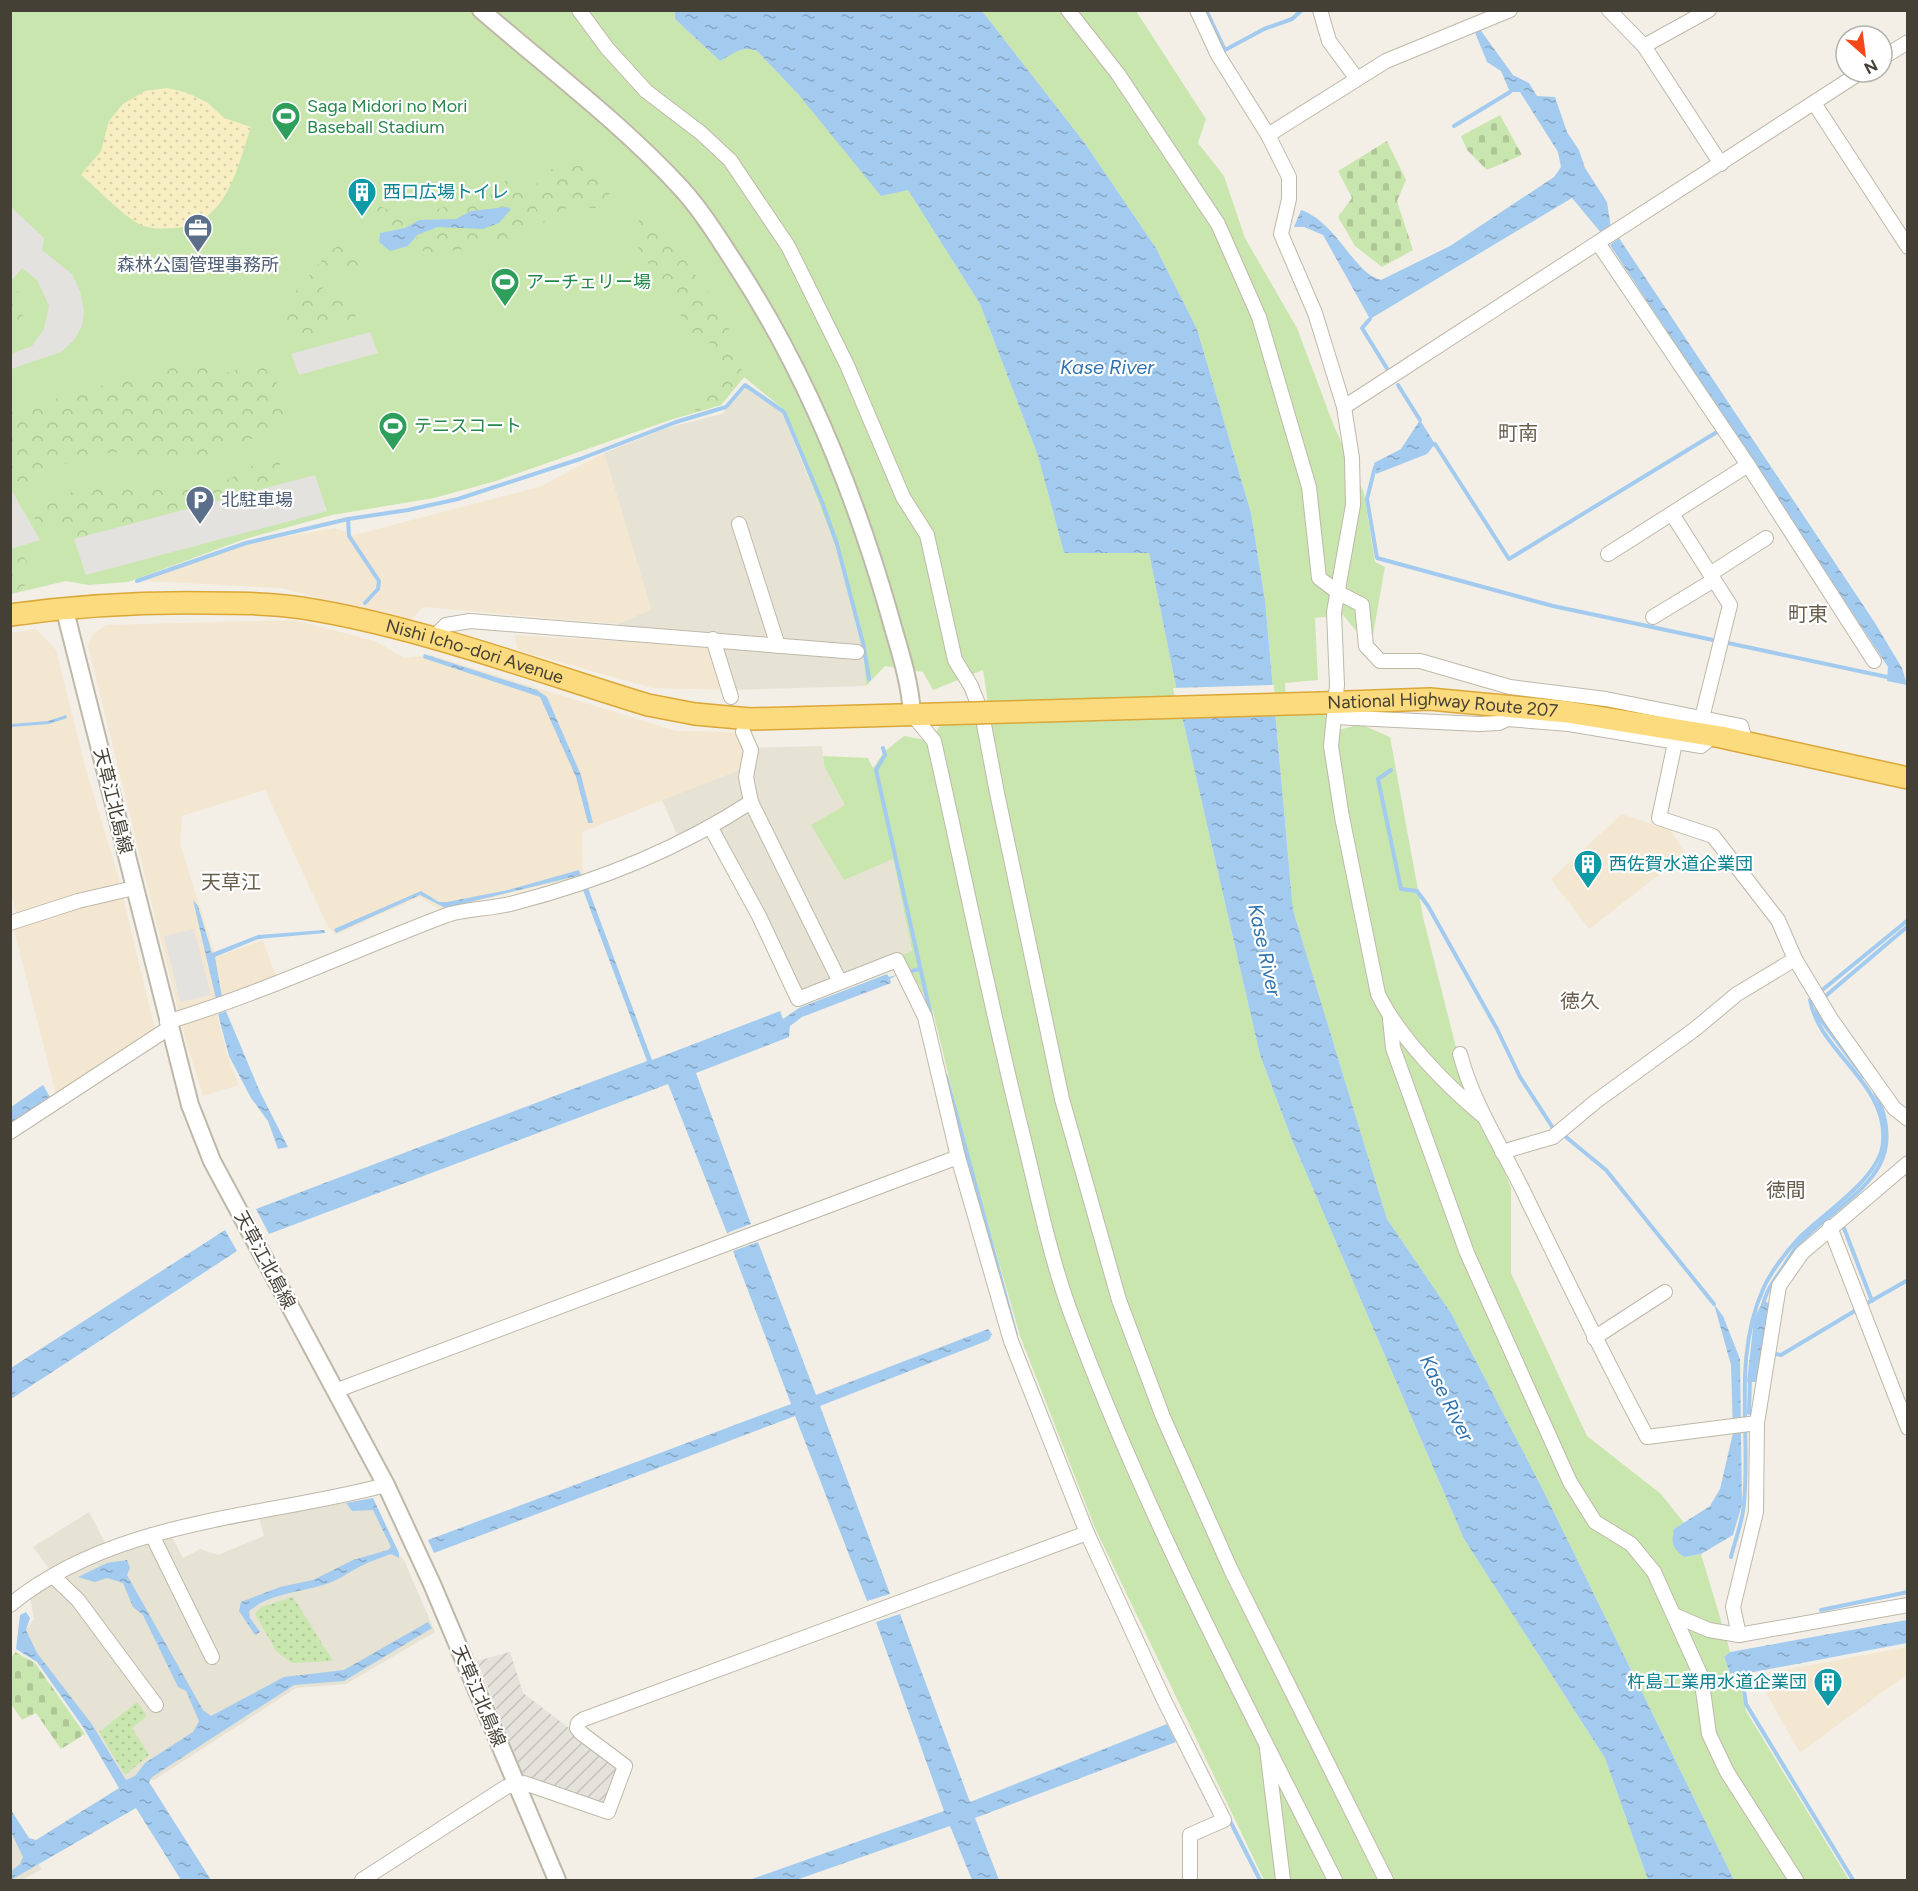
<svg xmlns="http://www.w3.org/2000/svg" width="1918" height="1891" viewBox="0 0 1918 1891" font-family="Figtree,'Noto Sans JP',sans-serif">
  <defs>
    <pattern id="industrial-furrows" width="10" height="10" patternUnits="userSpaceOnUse" patternTransform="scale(1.5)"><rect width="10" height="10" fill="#e5e1db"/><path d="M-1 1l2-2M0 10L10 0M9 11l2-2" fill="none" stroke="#c6c2bd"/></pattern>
    <pattern id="forest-crowns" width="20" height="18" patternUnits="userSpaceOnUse" patternTransform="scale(1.5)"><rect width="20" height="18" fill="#cae6af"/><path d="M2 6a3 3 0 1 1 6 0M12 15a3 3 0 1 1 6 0" fill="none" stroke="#afc697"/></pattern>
    <pattern id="sand-dots" width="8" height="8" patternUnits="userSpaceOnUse" patternTransform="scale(1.5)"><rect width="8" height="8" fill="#f7eec2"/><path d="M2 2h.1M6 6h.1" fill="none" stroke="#d5cda7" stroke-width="1.8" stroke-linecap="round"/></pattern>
    <pattern id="cemetery-stones" width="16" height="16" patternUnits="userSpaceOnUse" patternTransform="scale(1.5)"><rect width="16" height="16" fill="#cae6af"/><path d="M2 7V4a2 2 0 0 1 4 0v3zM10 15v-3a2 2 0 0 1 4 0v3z" fill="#afc697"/></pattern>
    <pattern id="garden-dots" width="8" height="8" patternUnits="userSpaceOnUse" patternTransform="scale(1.5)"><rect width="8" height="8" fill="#cae6af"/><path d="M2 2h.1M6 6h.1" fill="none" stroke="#afc697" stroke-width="1.8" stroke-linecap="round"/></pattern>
    <pattern id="water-ripples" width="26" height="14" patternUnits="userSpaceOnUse" patternTransform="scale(1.5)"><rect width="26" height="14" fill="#a3cbef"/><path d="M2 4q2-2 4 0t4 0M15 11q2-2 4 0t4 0" fill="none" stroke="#87a6c2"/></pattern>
  </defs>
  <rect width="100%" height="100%" fill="#f3efe6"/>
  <g fill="#e6e2d4">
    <path d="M746 388 783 414 835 545 863 650 866 686 731 690 718 647 617 643 618 624 651 609 604 453 666 428 722 414Z"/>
    <path d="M822 746 824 766 845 805 812 825 893 859 912 952 798 994 712 821 678 837 662 800 744 768 746 748Z"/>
    <path d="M369 1499 395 1551 404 1560 435 1632 346 1684 296 1688 154 1780 122 1782 21 1636 34 1619 28 1584 51 1571 33 1547 89 1512 112 1556 172 1537 183 1558 200 1549 218 1555 264 1536 259 1518Z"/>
    <path d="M10 1823 42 1869 22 1880H11Z"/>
  </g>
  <g fill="#f4e7d1">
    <path d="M604 453 651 609 618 624 423 607 410 621 280 588 144 581 246 543 335 528 354 535 539 487Z"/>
    <path d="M294 620 375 641 404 658 431 655 676 731 739 732 746 748 744 768 582 832 583 876 440 910 420 897 335 935 327 925 265 790 182 816 180 844 216 957 263 940 276 977 225 995 217 1014 227 1055 239 1085 203 1096 185 1038 88 646 93 634 106 625Z"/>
    <path d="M36 629 56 650 86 770 117 872 155 1029 56 1094 14 930 17 915 10 890V633Z"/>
    <path d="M515 635 718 647 731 690 652 688 517 650Z"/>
    <path d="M1622 814 1670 830 1686 854 1589 929 1551 879Z"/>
    <path d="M1907 1647V1674L1800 1753 1756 1675Z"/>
  </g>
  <path fill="url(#industrial-furrows)" d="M510 1652 523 1693 620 1767 606 1806 525 1779 477 1661Z"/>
  <g fill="#cae6af">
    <path d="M11 11H675V19L720 61C733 53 742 45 757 51L799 95 908 190 980 304 1038 456 1064 553H1149L1182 716 1260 1055 1292 1140 1464 1539 1605 1758 1648 1880H1264L1095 1528 1020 1336 967 1151 933 1012 902 955 912 951 893 859 844 880 811 825 845 805 824 766 823 756 868 758 873 768 884 752 904 736 931 741 940 725 991 723 983 670 933 690 923 672 885 666 866 686 863 650 835 545 782 408 744 377 721 405 670 420 496 481 434 498 332 515 245 539 128 582 88 585 66 581 11 594Z"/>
    <path d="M982 11H1136L1206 119 1198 143 1224 176 1245 238 1297 328 1334 426 1364 493 1375 562 1385 567 1373 635 1358 633 1343 615 1315 618 1318 680 1285 683 1287 714H1325L1332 732 1360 724 1390 737 1423 917 1459 1059 1511 1188V1273L1587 1436 1661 1494 1684 1523 1674 1529 1684 1557 1701 1554 1728 1644 1730 1652 1724 1658 1730 1673 1738 1675 1746 1711 1849 1880H1734L1543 1490 1451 1313 1387 1219 1293 910 1265 600 1251 513 1197 329 1156 248 1084 142Z"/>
  </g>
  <g fill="url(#forest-crowns)">
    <path d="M588 165 601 174 610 193 596 208 567 207 555 220 537 201 531 189 552 169Z"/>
    <path d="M510 176 524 189 545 222 525 228 498 245 431 253 408 246C428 222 455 226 484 229L506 207 472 211 456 219 419 220 405 228 380 233 373 225 378 211 366 199C376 203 386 210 396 213 426 222 455 196 485 199Z"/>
    <path d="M644 216 655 219 724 314 744 377 721 405 696 412 692 402 718 387 722 367 708 340 692 333 638 247 634 225Z"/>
    <path d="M344 242 360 250 367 267 356 279 346 277 336 270 322 289 335 299 352 304 358 313 349 324 295 339 288 337 283 327 284 302C307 284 320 255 344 242Z"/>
    <path d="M11 287 16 289 24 300 22 317 11 328Z"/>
    <path d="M203 358 208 367 220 375 261 362 273 368 285 413 276 426 232 449 188 460 113 452 67 463 27 482 14 481 10 475 11 411Z"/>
    <path d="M266 458 279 459 282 474 275 486 74 539 60 535 55 525 42 531 30 510 55 497 87 488 187 490 226 481Z"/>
    <path d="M18 547 32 570 23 589 11 594V549Z"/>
  </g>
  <path fill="url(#sand-dots)" d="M167 88 188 93 208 103 224 118 251 127C237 168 227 226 173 228 162 229 146 229 137 223 117 210 99 190 81 175L101 151 109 121 123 104 145 91Z"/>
  <g fill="url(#cemetery-stones)">
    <path d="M1500 115 1522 155 1487 170 1467 150 1461 136Z"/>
    <path d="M1387 141 1406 180 1397 201 1413 250 1382 267 1355 246 1338 217 1352 198 1338 171Z"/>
    <path d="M15 1652 35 1663 85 1734 61 1749 36 1713 22 1720 11 1704V1658Z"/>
  </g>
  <g fill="url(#garden-dots)">
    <path d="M293 1597 333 1661 292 1663 276 1651 255 1614 261 1607Z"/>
    <path d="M137 1702 147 1716 132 1728 149 1755 125 1775 99 1732Z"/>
  </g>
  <g fill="#e4e2de">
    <path d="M10 206 44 238 42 250 72 274 80 291 84 311 82 326 74 340 61 352 11 369V354L32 346 44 329 49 306 37 280 22 268 11 281Z"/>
    <path d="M370 332 378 353 299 375 291 354Z"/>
    <path d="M315 475 327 511 86 575 74 539Z"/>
    <path d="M11 489 40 540 11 549H10Z"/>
    <path d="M194 929 211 995 180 1002 164 936Z"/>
  </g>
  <g fill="url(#water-ripples)">
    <path d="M675 10 982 11 1084 142 1156 248 1197 329 1251 513 1265 600 1293 910 1387 1219 1451 1313 1543 1490 1734 1880H1648L1605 1758 1464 1539 1292 1140 1260 1055 1182 716 1149 553H1064L1038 456 980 304 908 190 881 196 799 95 757 51C742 45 733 54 720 61L675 19Z"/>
    <path d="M1479 28 1513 75 1529 83 1537 96 1555 97 1567 132 1579 150 1585 168 1607 202 1611 228 1602 234 1572 198 1370 319 1323 235 1304 227H1294L1301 210C1338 223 1353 273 1381 280L1450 246 1554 177 1561 167 1558 152 1520 92H1510L1501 71 1487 62 1474 30Z"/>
    <path d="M507 207 511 209 499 223 483 229 438 227 417 235 408 246 390 251 379 242 380 233 405 228 419 220 456 219 471 211Z"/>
    <path d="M1619 238 1875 623 1902 668 1907 685 1887 681 1888 667 1610 245Z"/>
    <path d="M1420 420 1435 444 1427 454 1376 474 1374 463 1401 449Z"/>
    <path d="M424 654 537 690 547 697 581 775 593 823H588L576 777 540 697 423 658Z"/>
    <path d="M66 715 67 718 49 724 11 727V724L48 721Z"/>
    <path d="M579 870 581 875 445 908 420 895 336 933 334 929 421 891 439 902H447L508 890Z"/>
    <path d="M588 888 652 1060 780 1011 783 1019 799 1008 887 974 889 977 897 975 890 979 891 983 802 1017 790 1026 789 1037 696 1073 751 1224 727 1233 668 1084 269 1234 256 1209 647 1061 583 890Z"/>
    <path d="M193 900 198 906 212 953 258 935 324 930 325 933 258 939 215 957 222 997 216 999Z"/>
    <path d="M226 1011 260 1092 288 1147 278 1149 268 1121 251 1098 229 1056 218 1014Z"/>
    <path d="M43 1085 50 1097 11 1123V1107Z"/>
    <path d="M225 1230 237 1251 11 1399V1368Z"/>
    <path d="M758 1242 816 1395 988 1329 992 1334 989 1340 820 1406 890 1594 867 1601 795 1416 434 1553 428 1540 791 1404 733 1251Z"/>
    <path d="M1763 1301 1772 1304 1759 1382H1747L1754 1319Z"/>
    <path d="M1714 1304 1723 1316 1740 1359 1742 1504 1733 1535 1701 1554 1684 1557C1672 1548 1671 1543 1674 1529L1710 1506 1720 1489 1733 1433 1731 1365Z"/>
    <path d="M373 1498 399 1553V1558L391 1554C381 1558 370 1561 361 1566 349 1572 336 1582 323 1585 297 1593 271 1593 249 1611L250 1618 260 1632 255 1635 239 1611 241 1602 280 1587 313 1580 353 1560 388 1550 391 1547 373 1510 352 1511 346 1503Z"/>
    <path d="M127 1560 130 1568 127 1575 203 1710 211 1716 284 1677 344 1670 428 1622 432 1628 344 1681 294 1685 152 1777 149 1782 211 1880H181L136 1808 11 1880V1871L20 1864 23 1857 11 1832V1810L29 1838 36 1840 119 1788 83 1727 37 1662 16 1649 20 1615 26 1612 30 1618 26 1630 37 1653 91 1723 126 1780 135 1776 145 1763 193 1732 199 1721 186 1691 178 1687 143 1615 133 1607 123 1583 107 1578 95 1582 78 1577 107 1563Z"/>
    <path d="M900 1614 970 1802 1167 1724 1176 1742 975 1818 999 1880H972L950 1826 796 1880H749L944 1811 876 1622Z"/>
    <path d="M1907 1620V1643L1738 1675 1730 1673 1724 1657 1730 1652Z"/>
  </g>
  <path fill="#f3efe6" d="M1274 685 1276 713 1179 716 1173 688Z"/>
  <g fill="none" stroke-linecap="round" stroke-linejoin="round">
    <g stroke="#a3cbef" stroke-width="4">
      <path d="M1206 10 1225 50 1264 29 1292 19 1302 10"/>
      <path d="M1454 126 1510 92"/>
      <path d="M1370 319 1362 328 1388 370"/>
      <path d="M1398 385 1420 420"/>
      <path d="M1435 444 1509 559 1717 432"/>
      <path d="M1375 467 1367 499 1377 558 1553 606 1713 640"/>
      <path d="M348 519 349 536 379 581 378 589 365 603"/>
      <path d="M137 581 246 543 348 519 408 510 458 499 580 459 676 422 726 407 745 385 784 412 822 502 837 544 864 647 869 679"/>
      <path d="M1728 643 1892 678"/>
      <path d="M883 748 885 755 876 770 931 1016"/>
      <path d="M1391 770 1378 779 1401 889 1417 891 1428 906 1497 1029 1520 1077 1553 1128"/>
      <path d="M912 971 919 969"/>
      <path d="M1822 999 1908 926"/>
      <path d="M1816 1004 1818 1016 1864 1077"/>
      <path d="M946 1076 1016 1335"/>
      <path d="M1566 1137 1606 1170 1714 1304"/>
      <path d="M1842 1223 1872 1301"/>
      <path d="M1763 1305C1766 1291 1774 1280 1782 1269 1788 1260 1793 1250 1800 1242 1848 1194 1914 1172 1875 1092"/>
      <path d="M1864 1305 1908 1280"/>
      <path d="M1770 1353 1781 1355 1858 1309"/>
      <path d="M1749 1413 1750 1378"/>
      <path d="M1731 1557C1735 1540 1743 1521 1744 1503 1751 1431 1732 1357 1764 1287 1771 1272 1786 1252 1798 1239 1822 1214 1881 1178 1883 1142 1888 1083 1820 1053 1810 1000L1908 920"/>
      <path d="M1821 1610 1908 1592"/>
      <path d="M1741 1669 1746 1704 1853 1880"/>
      <path d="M1228 1817 1260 1880"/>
    </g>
    <g stroke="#beb8a9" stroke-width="16">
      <g id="minor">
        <path d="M579 10 607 48 646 91 701 133 730 160 788 246 847 365 903 497 927 535 955 660 971 686 982 714 997 793 1062 1099 1119 1300 1163 1417 1231 1570 1386 1880"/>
        <path d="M1068 10 1118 74 1218 224 1259 317 1309 487 1319 578 1339 593 1362 605 1366 646 1380 661H1420L1510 687 1606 699 1741 726 1746 743"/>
        <path d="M1197 10 1218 55 1268 135 1289 177V199L1281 234 1315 313 1344 407 1352 458 1353 505 1334 612 1337 685 1331 746 1342 817 1378 994C1398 1036 1446 1085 1482 1115"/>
        <path d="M1320 10 1329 41 1357 79"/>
        <path d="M1609 10 1644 46 1721 164"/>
        <path d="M1644 46 1709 10"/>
        <path d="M1882 58 1908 42"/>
        <path d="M1814 103 1908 247"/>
        <path d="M1268 135 1386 61 1510 10"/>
        <path d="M1598 243 1748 465 1874 661"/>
        <path d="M1344 407 1861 72"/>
        <path d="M1672 514 1730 605 1702 718"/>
        <path d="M739 524 778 646"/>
        <path d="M1608 554 1748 465"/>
        <path d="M1710 574 1766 538"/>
        <path d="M1653 617 1714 580"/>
        <path d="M432 639 446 625 470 621 857 652"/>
        <path d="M713 639 731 697"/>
        <path d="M912 714 934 741C964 874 991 1008 1024 1140 1038 1197 1050 1256 1070 1311 1142 1507 1241 1694 1335 1880"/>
        <path d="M1334 717 1479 724 1499 723 1507 719 1569 724 1701 746 1713 736"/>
        <path d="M1675 743 1659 818 1713 836 1778 920 1795 959"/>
        <path d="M751 802 840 982"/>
        <path d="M711 828 759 916 798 999 897 960 925 1017 958 1157 1011 1341 1087 1533 1163 1698 1224 1820 1190 1835V1880"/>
        <path d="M10 923 78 901 134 888"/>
        <path d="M1390 1019 1393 1048 1467 1253 1570 1482 1595 1522 1631 1544 1654 1572 1701 1676 1709 1734 1727 1772 1796 1880"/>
        <path d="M167 1022C263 993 354 950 447 915 468 908 493 909 514 903 596 882 680 848 751 802L746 777 751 750 743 732"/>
        <path d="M1460 1054C1474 1107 1504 1150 1527 1199 1566 1279 1605 1359 1647 1437L1757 1423"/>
        <path d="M10 1132 169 1028"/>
        <path d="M1502 1152 1553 1137 1595 1102 1695 1029 1737 994 1795 959 1831 1019 1894 1108 1908 1119"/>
        <path d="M1908 1163 1802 1253 1779 1286 1757 1423 1756 1512 1733 1607 1739 1635 1908 1605"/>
        <path d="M1830 1227 1908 1428"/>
        <path d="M1594 1338 1665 1292"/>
        <path d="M335 1391 958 1157"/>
        <path d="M152 1535 212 1657"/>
        <path d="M54 1577 78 1600 156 1705"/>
        <path d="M10 1605C115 1519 261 1518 386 1485"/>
        <path d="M1674 1615 1709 1630 1739 1635"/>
        <path d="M1267 1749 1283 1880"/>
        <path d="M362 1880 506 1787 524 1783 608 1812 625 1766 581 1733 577 1728 578 1723 584 1719 1087 1533"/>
      </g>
    </g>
    <g stroke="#beb8a9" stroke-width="20">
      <g id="tertiary">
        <path d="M481 10C548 68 621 123 681 188 702 211 719 239 736 265 806 372 854 491 889 613 898 646 910 679 912 714"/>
        <path d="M64 607 190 1105 212 1161 386 1485 432 1584 557 1880"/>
      </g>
    </g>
    <g stroke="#daa738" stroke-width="24">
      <g id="trunk">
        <path id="s1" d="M10 615C76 606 140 602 206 603 238 603 270 603 302 608 417 626 536 671 648 705L695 714 750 719 936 714"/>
        <path id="s2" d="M1321 703 1430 699 1567 712 1721 737 1908 778"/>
      </g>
    </g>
    <use href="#minor" stroke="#fff" stroke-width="14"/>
    <use href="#tertiary" stroke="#fff" stroke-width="16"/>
    <use href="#trunk" stroke="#fcdb7e" stroke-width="21"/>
    <g stroke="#daa738" stroke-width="24" stroke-linecap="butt">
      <path id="trunk-bridge" d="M936 714 1321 703"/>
    </g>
    <use href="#trunk-bridge" stroke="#fcdb7e" stroke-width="21"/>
  </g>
  <defs>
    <g id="stadium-pin" transform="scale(1.5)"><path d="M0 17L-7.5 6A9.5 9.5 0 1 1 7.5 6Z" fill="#2e9e5b" stroke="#fff"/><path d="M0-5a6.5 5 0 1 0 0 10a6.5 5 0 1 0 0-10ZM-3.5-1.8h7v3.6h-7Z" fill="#fff"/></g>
    <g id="building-pin" transform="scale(1.5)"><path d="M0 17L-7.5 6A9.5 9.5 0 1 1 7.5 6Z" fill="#0f9aa8" stroke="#fff"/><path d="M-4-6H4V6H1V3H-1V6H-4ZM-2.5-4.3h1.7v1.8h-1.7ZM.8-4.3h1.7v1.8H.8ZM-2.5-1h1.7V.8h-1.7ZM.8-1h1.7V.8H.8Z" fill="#fff"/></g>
    <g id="office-pin" transform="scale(1.5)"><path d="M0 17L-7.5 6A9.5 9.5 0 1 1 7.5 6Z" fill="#5c6f8a" stroke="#fff"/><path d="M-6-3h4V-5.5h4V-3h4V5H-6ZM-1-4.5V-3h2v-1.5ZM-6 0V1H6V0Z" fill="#fff"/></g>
    <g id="parking-pin" transform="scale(1.5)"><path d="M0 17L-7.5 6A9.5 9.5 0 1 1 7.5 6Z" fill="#5c6f8a" stroke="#fff"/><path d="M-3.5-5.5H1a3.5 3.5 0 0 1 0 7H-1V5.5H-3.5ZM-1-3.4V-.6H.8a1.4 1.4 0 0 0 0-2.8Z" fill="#fff"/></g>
  </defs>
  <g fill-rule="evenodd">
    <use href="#stadium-pin" x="286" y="116"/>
    <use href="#building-pin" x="362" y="192"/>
    <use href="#office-pin" x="198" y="228"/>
    <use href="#stadium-pin" x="505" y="282"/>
    <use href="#stadium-pin" x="393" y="426"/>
    <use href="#parking-pin" x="200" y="500"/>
    <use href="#building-pin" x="1588" y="864"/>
    <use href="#building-pin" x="1828" y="1682"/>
  </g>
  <g text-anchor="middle" stroke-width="4.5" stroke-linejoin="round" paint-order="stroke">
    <g font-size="18" fill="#27864d" stroke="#fff" text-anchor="start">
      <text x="307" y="112">Saga Midori no Mori<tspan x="307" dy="21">Baseball Stadium</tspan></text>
      <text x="526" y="288">アーチェリー場</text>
      <text x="414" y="432">テニスコート</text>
    </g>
    <g font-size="18" fill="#0d838f" stroke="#fff" text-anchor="start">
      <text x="383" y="198">西口広場トイレ</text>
      <text x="1609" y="870">西佐賀水道企業団</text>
      <text x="1807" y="1688" text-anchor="end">杵島工業用水道企業団</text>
    </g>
    <g font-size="18" fill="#4e5e75" stroke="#fff">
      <text x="198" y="271">森林公園管理事務所</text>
      <text x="221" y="506" text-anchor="start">北駐車場</text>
    </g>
    <g font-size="18" fill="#454035" stroke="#fff">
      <text dy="6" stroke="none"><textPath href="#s1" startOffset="471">Nishi Icho-dori Avenue</textPath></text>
      <text dy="6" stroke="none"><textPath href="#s2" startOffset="122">National Highway Route 207</textPath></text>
      <text transform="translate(113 801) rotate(76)" y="6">天草江北島線</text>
      <text transform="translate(265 1260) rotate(62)" y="6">天草江北島線</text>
      <text transform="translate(479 1696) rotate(67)" y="6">天草江北島線</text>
    </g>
    <g font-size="20" font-style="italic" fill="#3073af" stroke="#fff">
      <text x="1107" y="374">Kase River</text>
      <text transform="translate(1265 950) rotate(78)" y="7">Kase River</text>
      <text transform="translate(1447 1398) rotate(63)" y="7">Kase River</text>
    </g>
    <g font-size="20" fill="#685e4d" stroke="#fff">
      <text x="1518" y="440">町南</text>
      <text x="1808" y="621">町東</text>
      <text x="231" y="889">天草江</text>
      <text x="1580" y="1008">徳久</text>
      <text x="1786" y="1197">徳間</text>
    </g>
  </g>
  <rect width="1918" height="1891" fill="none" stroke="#454035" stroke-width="24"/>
  <g transform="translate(1864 54) rotate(152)"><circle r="28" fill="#ffffff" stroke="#b5b3ae" stroke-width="1.5"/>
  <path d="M0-4.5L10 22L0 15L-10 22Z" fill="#f64719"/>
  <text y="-9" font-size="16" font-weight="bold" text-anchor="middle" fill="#454035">N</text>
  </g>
</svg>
